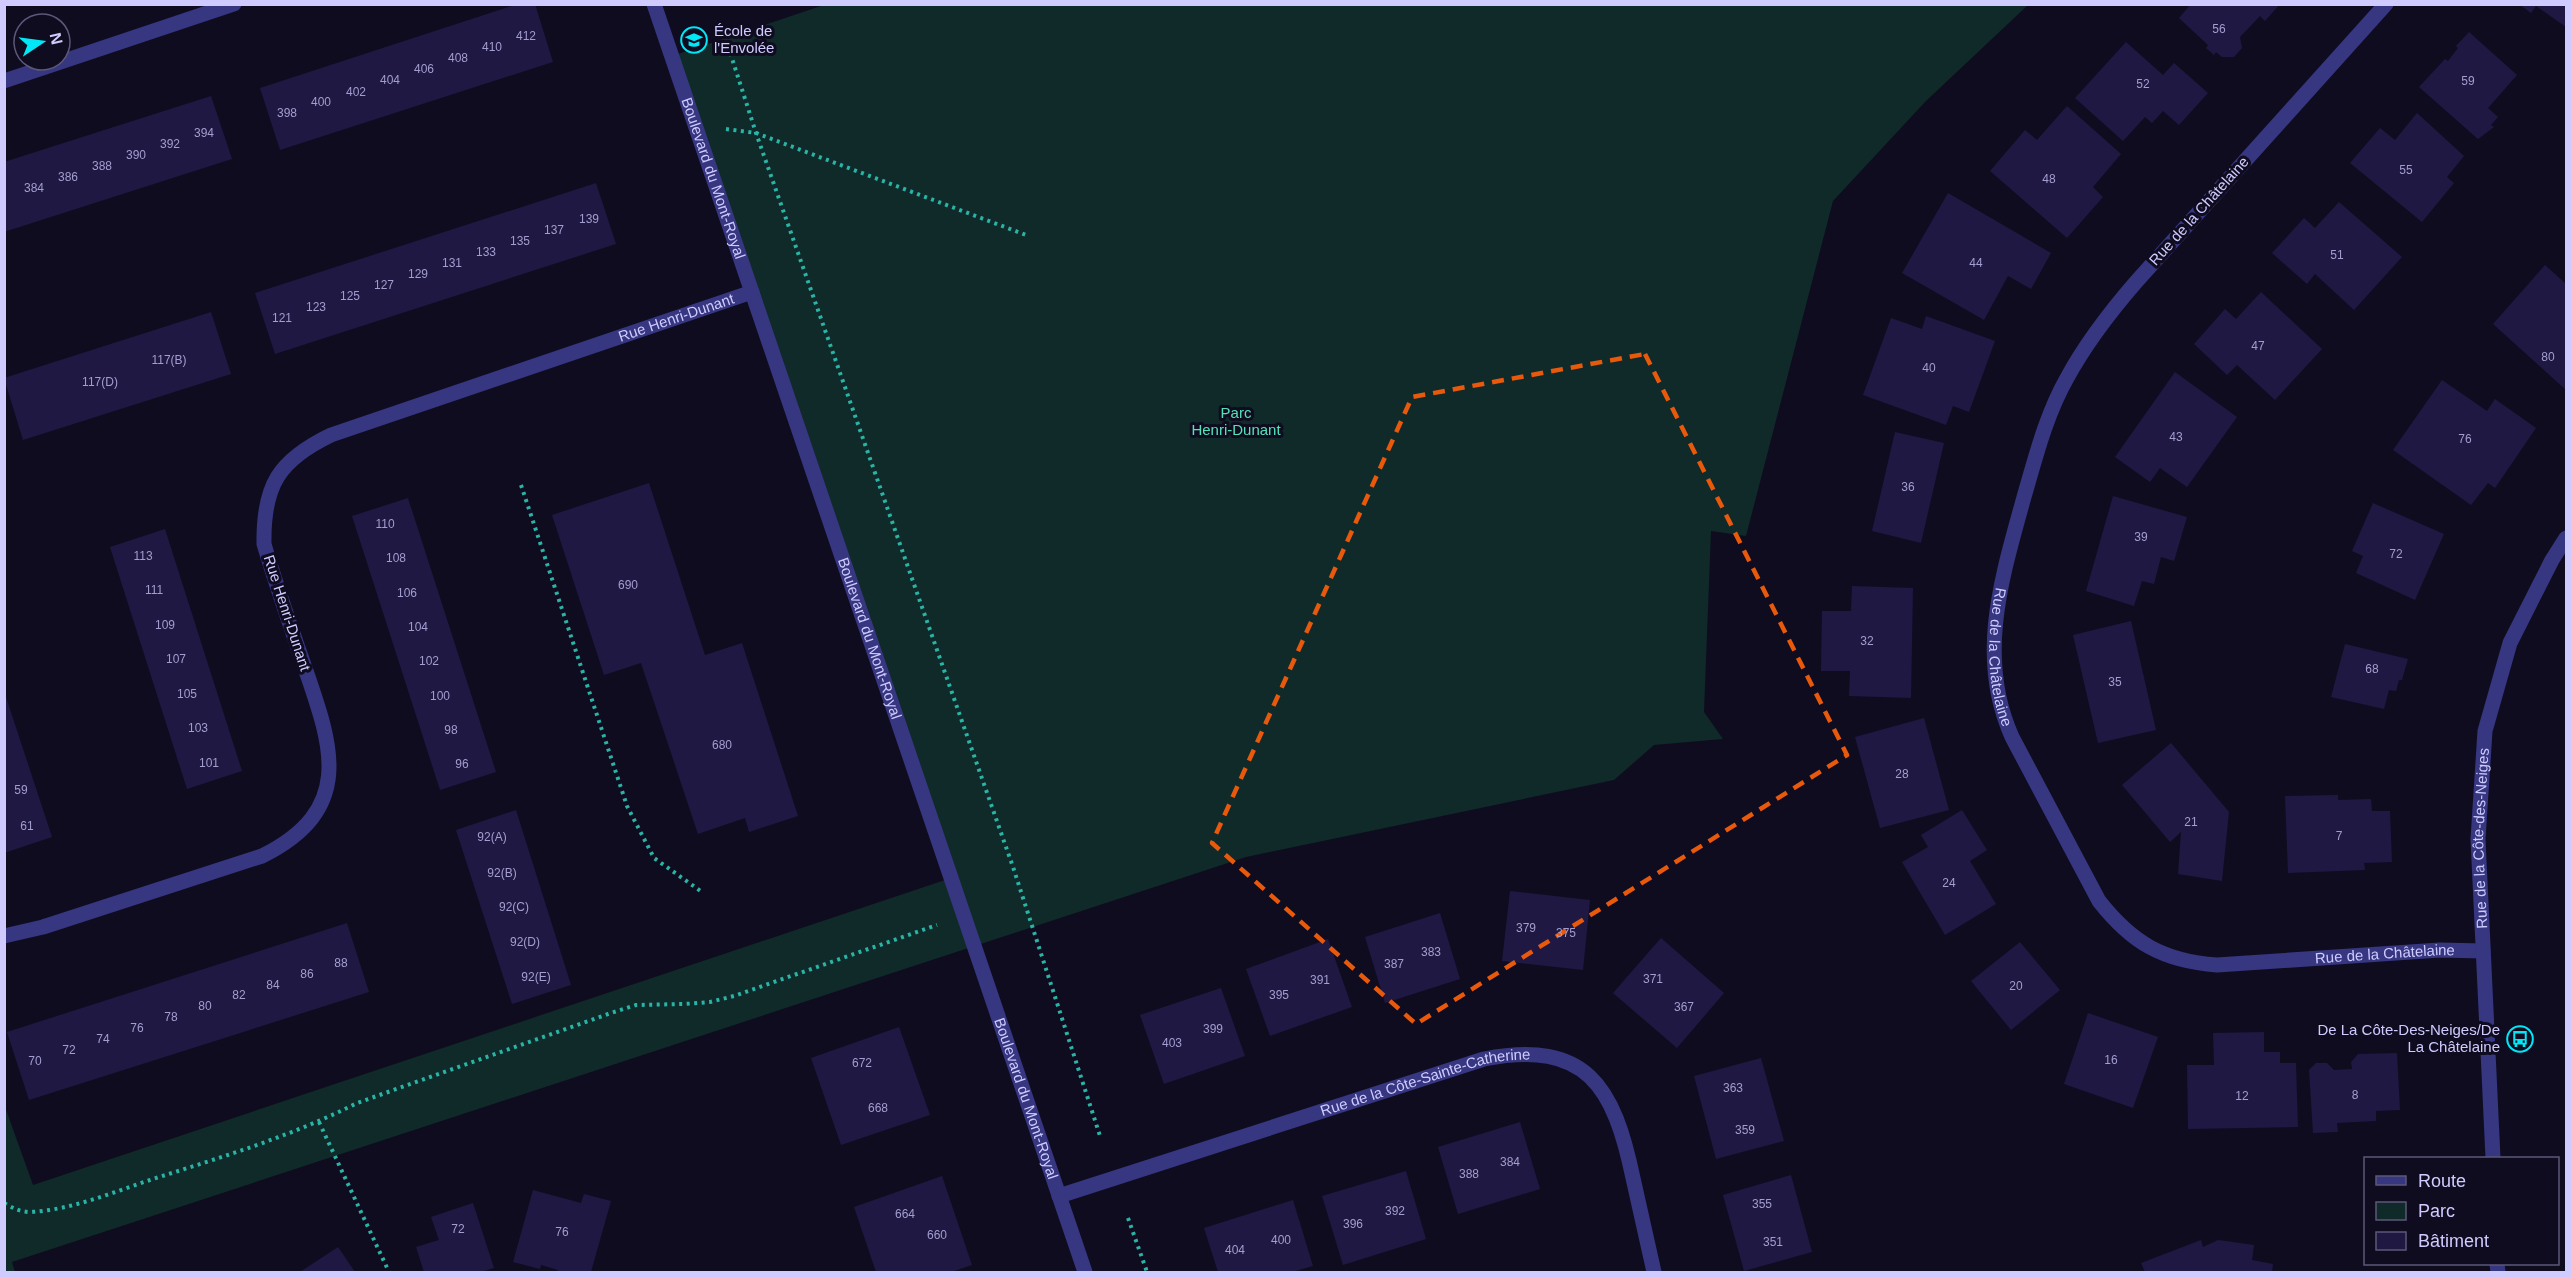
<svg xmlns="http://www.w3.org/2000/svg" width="2571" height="1277" viewBox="0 0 2571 1277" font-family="Arial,sans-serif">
  <rect width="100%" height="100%" fill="#0f0c20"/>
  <path fill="#0f2a28" d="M827 4 2028 5 1926 101 1833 201 1746 536 1711 531 1704 712 1723 739 1654 745 1614 780 1246 857 12 1262 15 1272H5L4 1104 33 1185 951 878 672 56Z"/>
  <g fill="#1f1842">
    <path d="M518 4H535L553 62 280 150 260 88Z"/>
    <path d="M2191 4 2205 5 2280 4 2265 21 2260 16 2240 37 2242 48 2234 57H2222L2216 52 2214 55 2206 48 2208 45 2179 18Z"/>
    <path d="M2519 4H2566V27L2536 6 2531 13Z"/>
    <path d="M2469 32 2517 75 2488 108 2498 117 2491 125 2494 127 2478 139 2419 87 2445 59 2448 61 2458 48 2456 46Z"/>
    <path d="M2126 42 2163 75 2174 63 2208 93 2179 125 2163 111 2152 123 2145 117 2123 141 2075 98Z"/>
    <path d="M211 96 232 159 4 232V162Z"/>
    <path d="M2067 106 2121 154 2093 187 2103 197 2067 238 1990 171 2025 130 2037 140Z"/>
    <path d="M2417 113 2464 156 2447 177 2454 183 2422 222 2350 163 2380 128 2395 140Z"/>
    <path d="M596 183 616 244 275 354 255 293Z"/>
    <path d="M1948 193 2051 253 2031 289 2008 276 1984 320 1902 273Z"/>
    <path d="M2339 202 2402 257 2354 310 2315 274 2307 284 2272 253 2304 218 2315 228Z"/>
    <path d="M2545 265 2566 284V390L2493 324Z"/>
    <path d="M2261 292 2322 349 2275 400 2237 365 2227 375 2194 344 2225 309 2236 319Z"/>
    <path d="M211 312 231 374 23 440 4 378Z"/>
    <path d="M1926 316 1995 341 1969 412 1953 406 1946 425 1863 395 1891 318 1922 329Z"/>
    <path d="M2175 372 2237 417 2187 487 2160 468 2150 482 2115 457Z"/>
    <path d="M2442 380 2487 411 2495 399 2536 428 2495 488 2488 483 2471 505 2393 450Z"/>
    <path d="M1895 432 1944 443 1921 543 1872 531Z"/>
    <path d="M649 483 705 655 742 643 798 816 749 832 745 818 698 834 641 663 604 675 552 515Z"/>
    <path d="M2113 496 2187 517 2174 561 2161 557 2154 584 2142 581 2134 606 2086 591Z"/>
    <path d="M408 498 496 772 440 790 352 516Z"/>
    <path d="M2373 503 2444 534 2415 600 2356 573 2363 556 2352 551Z"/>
    <path d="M165 529 242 771 187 789 110 547Z"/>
    <path d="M1852 586 1913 588 1911 698 1849 696 1850 671H1821L1822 611H1851Z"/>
    <path d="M2131 621 2156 730 2098 743 2073 635Z"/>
    <path d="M2345 644 2408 659 2402 680H2399L2396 691 2389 690 2384 709 2331 697Z"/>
    <path d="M4 691 52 837 4 853Z"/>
    <path d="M1924 718 1949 810 1880 828 1855 737Z"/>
    <path d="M2171 743 2229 812 2222 881 2178 874 2181 832 2170 842 2122 785Z"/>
    <path d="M2338 795V800L2371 799 2372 811H2390L2392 862 2364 863 2365 870 2288 873 2285 796Z"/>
    <path d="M516 810 571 985 512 1004 456 830Z"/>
    <path d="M1962 810 1987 850 1970 861 1996 904 1945 935 1902 862 1928 847 1921 835Z"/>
    <path d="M1510 891 1590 900 1583 970 1502 961Z"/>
    <path d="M1440 913 1460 979 1385 1003 1365 937Z"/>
    <path d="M347 923 369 992 29 1100 7 1032Z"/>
    <path d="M1661 938 1724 993 1677 1048 1613 993Z"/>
    <path d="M1328 939 1352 1007 1270 1036 1246 969Z"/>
    <path d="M2020 942 2060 990 2011 1030 1971 981Z"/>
    <path d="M1221 988 1245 1056 1164 1084 1140 1015Z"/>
    <path d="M2088 1013 2158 1037 2133 1108 2064 1084Z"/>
    <path d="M899 1027 930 1115 841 1145 811 1058Z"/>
    <path d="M2264 1032V1052H2280V1063H2296L2298 1127 2188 1129 2187 1065H2214L2213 1033Z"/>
    <path d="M2397 1053 2400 1110 2376 1111V1121L2337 1123 2338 1132 2313 1133 2309 1070 2316 1063H2327L2334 1070 2352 1069 2351 1062 2358 1054Z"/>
    <path d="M1761 1058 1784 1141 1716 1159 1694 1076Z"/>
    <path d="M1520 1122 1540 1189 1458 1214 1438 1147Z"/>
    <path d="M1406 1171 1426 1239 1343 1265 1322 1196Z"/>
    <path d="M1791 1175 1812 1252 1744 1271 1723 1195Z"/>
    <path d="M942 1176 972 1265 951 1272H876L854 1207Z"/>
    <path d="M533 1190 581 1203 584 1194 611 1201 591 1272H557L558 1270 541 1265 540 1269 513 1262Z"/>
    <path d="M1293 1200 1313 1266 1292 1272H1218L1204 1228Z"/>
    <path d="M473 1203 494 1268 481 1272H424L416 1247 439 1240 431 1217Z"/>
    <path d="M2201 1240 2203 1247 2218 1240 2254 1245 2252 1260 2273 1264 2272 1272H2145L2141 1263Z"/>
    <path d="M338 1247 355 1272H300Z"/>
  </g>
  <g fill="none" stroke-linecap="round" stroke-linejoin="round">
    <g stroke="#2ab4a7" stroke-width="4" stroke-dasharray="3 4.5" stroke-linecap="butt">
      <path d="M728 46 756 133 1013 867 1101 1139"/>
      <path d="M726 129 756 133 1026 235"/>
      <path d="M521 485 627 806 654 858 702 892"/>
      <path d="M319 1122 389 1272"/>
      <path d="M4 1203C13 1208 20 1212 30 1212 72 1210 113 1192 153 1179 222 1157 292 1136 357 1103L608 1014 636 1005 685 1004 710 1002 734 996 937 925"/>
      <path d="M1128 1218 1147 1272"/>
    </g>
    <g stroke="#363681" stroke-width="15">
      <path id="s1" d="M654 4 1085 1272"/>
      <path id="s2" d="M2386 4 2136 282C2110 312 2086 343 2067 378 2046 415 2036 456 2024 497 2002 577 1976 657 2012 737L2099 901C2132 943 2163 961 2217 965L2440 950 2483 951"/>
      <path d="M4 81 234 4"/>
      <path id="s3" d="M4 936 43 927 262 856C356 809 332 746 304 665 290 625 276 585 264 544 263 485 279 460 331 435L752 292"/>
      <path id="s4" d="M2493 1158 2478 839 2485 731 2510 643 2552 560 2566 538"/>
      <path id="s5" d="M1059 1196 1484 1059C1587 1039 1614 1087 1633 1178 1640 1210 1647 1241 1654 1272"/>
      <path d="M2497 1264 2498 1272"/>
    </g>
  </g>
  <path fill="none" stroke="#e8590c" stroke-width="4.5" stroke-dasharray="12 8" stroke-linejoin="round" d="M1645 354 1847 755 1416 1024 1212 843 1412 397Z"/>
  <defs>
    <g id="school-ring" transform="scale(1.35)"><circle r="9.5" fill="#0f0c20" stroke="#00e7f6" stroke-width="1.5"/><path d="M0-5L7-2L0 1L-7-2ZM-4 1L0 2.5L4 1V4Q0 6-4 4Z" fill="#00e7f6"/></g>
    <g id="bus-ring" transform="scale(1.35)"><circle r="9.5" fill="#0f0c20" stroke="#00e7f6" stroke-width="1.5"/><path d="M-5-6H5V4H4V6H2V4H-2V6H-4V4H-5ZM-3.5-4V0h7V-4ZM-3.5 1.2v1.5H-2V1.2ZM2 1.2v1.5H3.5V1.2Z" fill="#00e7f6"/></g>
  </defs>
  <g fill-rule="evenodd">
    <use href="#school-ring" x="694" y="40"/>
    <use href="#bus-ring" x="2520" y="1039"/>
  </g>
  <g text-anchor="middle" stroke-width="6" stroke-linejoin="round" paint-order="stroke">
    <g font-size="12" fill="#a39ed0">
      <text x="2219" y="33">56</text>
      <text x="526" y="40">412</text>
      <text x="492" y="51">410</text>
      <text x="458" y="62">408</text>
      <text x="424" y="73">406</text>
      <text x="390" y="84">404</text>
      <text x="2468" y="85">59</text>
      <text x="2143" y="88">52</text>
      <text x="356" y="96">402</text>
      <text x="321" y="106">400</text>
      <text x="287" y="117">398</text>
      <text x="204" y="137">394</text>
      <text x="170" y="148">392</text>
      <text x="136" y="159">390</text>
      <text x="102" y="170">388</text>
      <text x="2406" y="174">55</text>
      <text x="68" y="181">386</text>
      <text x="2049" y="183">48</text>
      <text x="34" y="192">384</text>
      <text x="589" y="223">139</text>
      <text x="554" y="234">137</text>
      <text x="520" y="245">135</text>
      <text x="486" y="256">133</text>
      <text x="2337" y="259">51</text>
      <text x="452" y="267">131</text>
      <text x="1976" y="267">44</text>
      <text x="418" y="278">129</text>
      <text x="384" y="289">127</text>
      <text x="350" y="300">125</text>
      <text x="316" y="311">123</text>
      <text x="282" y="322">121</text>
      <text x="2258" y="350">47</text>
      <text x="2548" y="361">80</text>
      <text x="169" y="364">117(B)</text>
      <text x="1929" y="372">40</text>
      <text x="100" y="386">117(D)</text>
      <text x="2176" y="441">43</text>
      <text x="2465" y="443">76</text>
      <text x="1908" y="491">36</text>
      <text x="385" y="528">110</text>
      <text x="2141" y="541">39</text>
      <text x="2396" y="558">72</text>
      <text x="143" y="560">113</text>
      <text x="396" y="562">108</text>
      <text x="628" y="589">690</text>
      <text x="154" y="594">111</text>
      <text x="407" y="597">106</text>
      <text x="165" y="629">109</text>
      <text x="418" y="631">104</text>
      <text x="1867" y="645">32</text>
      <text x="176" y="663">107</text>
      <text x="429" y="665">102</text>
      <text x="2372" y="673">68</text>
      <text x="2115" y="686">35</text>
      <text x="187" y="698">105</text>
      <text x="440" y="700">100</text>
      <text x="198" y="732">103</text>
      <text x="451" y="734">98</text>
      <text x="722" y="749">680</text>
      <text x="209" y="767">101</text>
      <text x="462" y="768">96</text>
      <text x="1902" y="778">28</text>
      <text x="21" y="794">59</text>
      <text x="2191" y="826">21</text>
      <text x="27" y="830">61</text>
      <text x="2339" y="840">7</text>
      <text x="492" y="841">92(A)</text>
      <text x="502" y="877">92(B)</text>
      <text x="1949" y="887">24</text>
      <text x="514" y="911">92(C)</text>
      <text x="1526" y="932">379</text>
      <text x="1566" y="937">375</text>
      <text x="525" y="946">92(D)</text>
      <text x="1431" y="956">383</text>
      <text x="341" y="967">88</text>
      <text x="1394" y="968">387</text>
      <text x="307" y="978">86</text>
      <text x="536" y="981">92(E)</text>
      <text x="1653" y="983">371</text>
      <text x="1320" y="984">391</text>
      <text x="273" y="989">84</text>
      <text x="2016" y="990">20</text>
      <text x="239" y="999">82</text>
      <text x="1279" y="999">395</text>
      <text x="205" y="1010">80</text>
      <text x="1684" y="1011">367</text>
      <text x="171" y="1021">78</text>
      <text x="137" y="1032">76</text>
      <text x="1213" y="1033">399</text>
      <text x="103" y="1043">74</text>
      <text x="1172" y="1047">403</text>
      <text x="69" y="1054">72</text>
      <text x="2111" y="1064">16</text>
      <text x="35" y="1065">70</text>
      <text x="862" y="1067">672</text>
      <text x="1733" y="1092">363</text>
      <text x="2355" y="1099">8</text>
      <text x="2242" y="1100">12</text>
      <text x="878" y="1112">668</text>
      <text x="1745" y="1134">359</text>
      <text x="1510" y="1166">384</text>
      <text x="1469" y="1178">388</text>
      <text x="1762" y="1208">355</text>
      <text x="1395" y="1215">392</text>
      <text x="905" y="1218">664</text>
      <text x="1353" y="1228">396</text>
      <text x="458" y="1233">72</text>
      <text x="562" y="1236">76</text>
      <text x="937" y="1239">660</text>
      <text x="1281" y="1244">400</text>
      <text x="1773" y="1246">351</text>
      <text x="1235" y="1254">404</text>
    </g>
    <g font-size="15" fill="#cfcbff" stroke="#0f0c20" text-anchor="start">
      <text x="714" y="36">École de<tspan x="714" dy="17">l'Envolée</tspan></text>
      <text x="2500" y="1035" text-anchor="end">De La Côte-Des-Neiges/De<tspan x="2500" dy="17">La Châtelaine</tspan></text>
    </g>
    <g font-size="15" fill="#cfcbff" stroke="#0f0c20">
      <text dy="5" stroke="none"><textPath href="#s1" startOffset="184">Boulevard du Mont-Royal</textPath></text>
      <text transform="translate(2199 211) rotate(-48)" y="5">Rue de la Châtelaine</text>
      <text dy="5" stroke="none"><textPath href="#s3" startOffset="1124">Rue Henri-Dunant</textPath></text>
      <text transform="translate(287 613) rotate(72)" y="5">Rue Henri-Dunant</text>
      <text dy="5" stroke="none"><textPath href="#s1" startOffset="670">Boulevard du Mont-Royal</textPath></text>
      <text dy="5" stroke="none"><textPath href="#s2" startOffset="783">Rue de la Châtelaine</textPath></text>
      <text dy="5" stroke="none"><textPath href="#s4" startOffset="320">Rue de la Côte-des-Neiges</textPath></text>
      <text dy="5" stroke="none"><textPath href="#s2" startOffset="1358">Rue de la Châtelaine</textPath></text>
      <text dy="5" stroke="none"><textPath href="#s5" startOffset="384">Rue de la Côte-Sainte-Catherine</textPath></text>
      <text dy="5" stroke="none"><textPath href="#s1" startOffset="1156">Boulevard du Mont-Royal</textPath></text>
    </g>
    <g font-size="15" fill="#54e2b9" stroke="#0f0c20">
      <text x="1236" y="418">Parc<tspan x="1236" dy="17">Henri-Dunant</tspan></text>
    </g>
  </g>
  <rect width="2571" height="1277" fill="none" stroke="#cfcbff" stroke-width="12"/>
  <rect x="2364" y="1157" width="195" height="108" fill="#0f0c20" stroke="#5c5879" stroke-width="1.5"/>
  <rect x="2376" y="1176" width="30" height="9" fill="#363681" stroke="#5c5879" stroke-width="1.5"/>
  <text x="2418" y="1187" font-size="18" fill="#cfcbff">Route</text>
  <rect x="2376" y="1202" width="30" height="18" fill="#0f2a28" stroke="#5c5879" stroke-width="1.5"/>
  <text x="2418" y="1217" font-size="18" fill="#cfcbff">Parc</text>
  <rect x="2376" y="1232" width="30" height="18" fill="#1f1842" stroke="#5c5879" stroke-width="1.5"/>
  <text x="2418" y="1247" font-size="18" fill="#cfcbff">Bâtiment</text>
  <g transform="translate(42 42) rotate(77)"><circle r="28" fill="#0f0c20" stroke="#5c5879" stroke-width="1.5"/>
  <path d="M0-4.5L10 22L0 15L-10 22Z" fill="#00e7f6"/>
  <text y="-9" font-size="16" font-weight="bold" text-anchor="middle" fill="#cfcbff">N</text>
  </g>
</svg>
